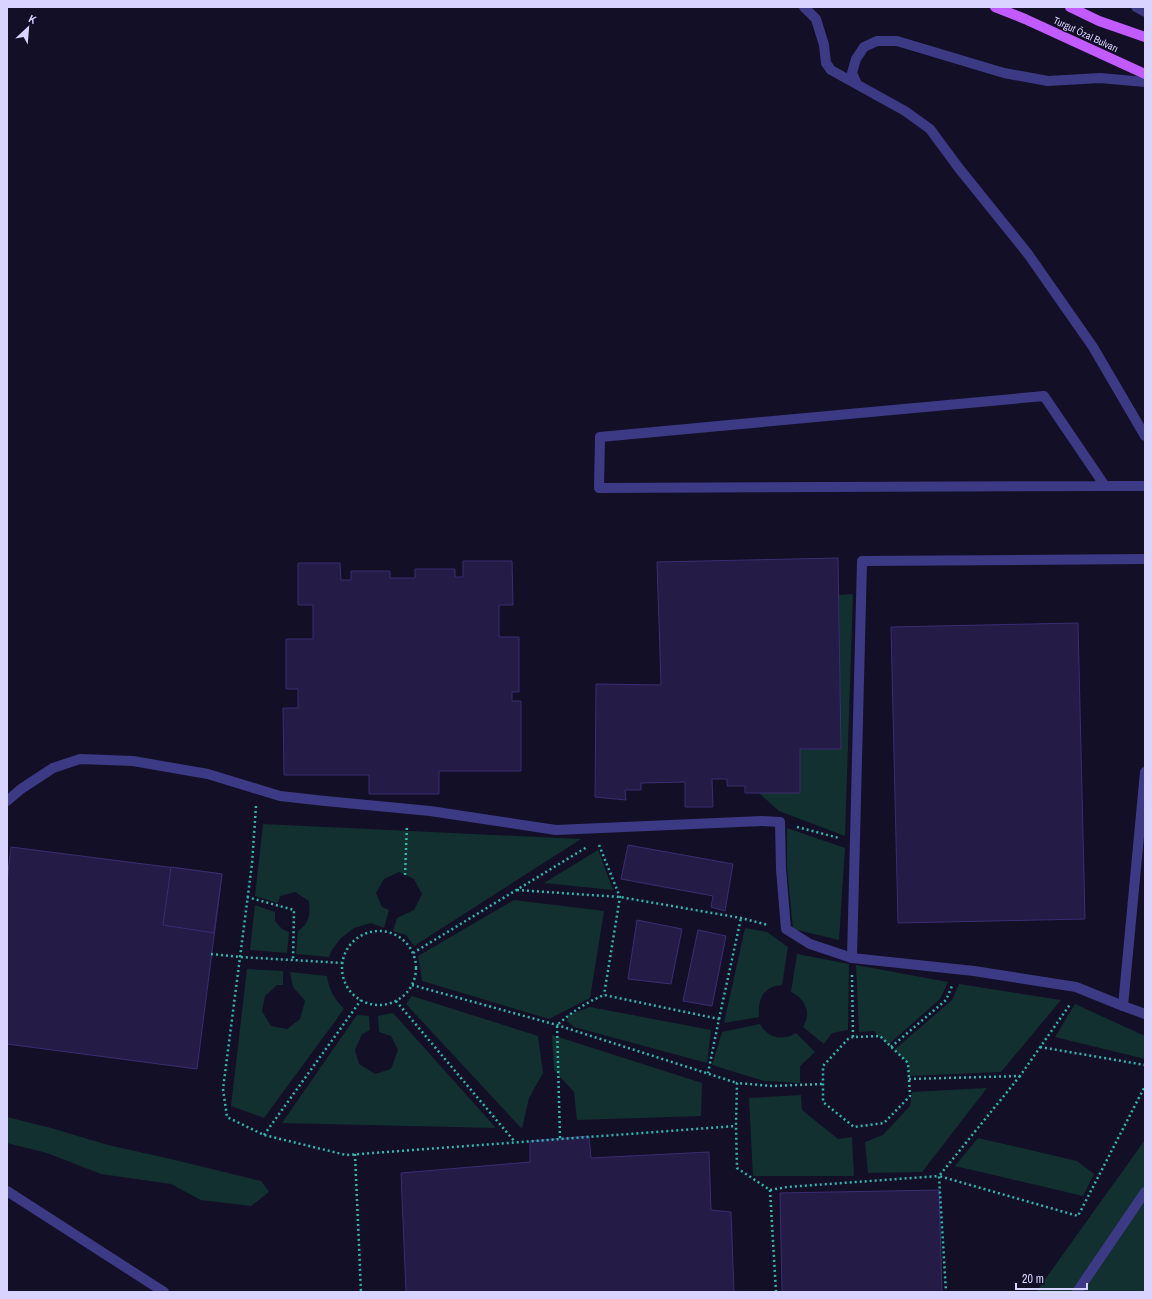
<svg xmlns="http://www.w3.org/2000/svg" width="1152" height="1299" viewBox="0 0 1152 1299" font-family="'Archivo Narrow',sans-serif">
  <rect width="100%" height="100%" fill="#130f26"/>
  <g fill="#12302f">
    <path d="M853 594 845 836 779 811 759 793H800V749H841L839 595Z"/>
    <path d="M263 824 581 839 414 946 406 935 393 931 397 918 414 910 422 894 414 879 399 872 384 879 376 893 382 907 389 910 384 928 371 923 354 928 341 938 332 950 329 957 296 954 298 931C310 923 310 914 309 901L295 892 280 896 278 903 255 896Z"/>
    <path d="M787 828 845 848 839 940 793 929 787 868Z"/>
    <path d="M598 850 613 890 544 883Z"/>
    <path d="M514 900 604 911 590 998 549 1019 422 981 418 956Z"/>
    <path d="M255 905 275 912V921L282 929 289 932 287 953 250 950Z"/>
    <path d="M745 928 767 932 788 947 782 985C762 987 758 999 759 1017L724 1023Z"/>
    <path d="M797 954 849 964 848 1030 832 1033 824 1044 803 1027C812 1012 805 999 791 992Z"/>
    <path d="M856 965 948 982 940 999 888 1045 874 1031 859 1032Z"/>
    <path d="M247 969 283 971V985H277L265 996 262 1011 271 1026 287 1029 300 1019 305 1001 293 987 290 972 327 976C329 990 334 998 344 1009L264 1118 231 1106Z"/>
    <path d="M959 984 1061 1000 1001 1072 909 1076 908 1063 894 1050 952 1000Z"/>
    <path d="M412 996 538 1036 543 1073 529 1098 522 1129 406 1004Z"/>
    <path d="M1075 1004 1145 1036V1059L1055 1037Z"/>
    <path d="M590 1007 711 1030 707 1063 574 1027 567 1021 568 1015Z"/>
    <path d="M393 1013 496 1128 282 1123 357 1015 369 1016 370 1030 362 1034 355 1050 359 1064 375 1074 391 1069 398 1050 391 1036 379 1032 378 1016Z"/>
    <path d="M760 1024C768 1039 783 1041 796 1033L815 1052 800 1066V1083L764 1081 712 1065 722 1032Z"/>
    <path d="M552 1035 702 1083 701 1116 577 1120 574 1092 554 1070Z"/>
    <path d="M987 1088 922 1172 868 1173 865 1142 883 1135 910 1106 912 1092Z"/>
    <path d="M801 1095 802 1110 838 1139 852 1137 854 1176H753L749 1098Z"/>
    <path d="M7 1117 51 1128 108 1145 175 1160 261 1181 269 1192 251 1206 201 1200 171 1184 101 1174 47 1153 7 1143Z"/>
    <path d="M978 1138 1077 1161 1094 1174 1083 1196 955 1166Z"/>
    <path d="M1145 1140V1292H1036Z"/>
  </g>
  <g fill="#241b47" stroke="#3b2d73">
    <path d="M838 558 841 749H800V793H745V786H727V779H712L713 807H685V782L641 783V790H625L626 800 595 797 596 684 661 685 657 562Z"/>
    <path d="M463 561H512L513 605H499V637H519V692H512V701H521V771H439V794H369V775H284L283 708H298V689H286V639H313V605H298V563H340L341 580H351V571H390V578H415V569H455V577H463Z"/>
    <path d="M1078 623 1085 919 898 923 891 627Z"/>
    <path d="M628 845 733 864 725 911 711 907 713 896 621 879Z"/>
    <path d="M11 847 222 874 197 1069 7 1044V881Z"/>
    <path d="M171 867 222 874 214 933 163 925Z"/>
    <path d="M637 920 682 929 671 984 628 979Z"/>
    <path d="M698 930 726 936 712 1006 683 1001Z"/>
    <path d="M589 1136 591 1158 709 1152 711 1210 731 1212 734 1292H406L401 1173 530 1162V1141Z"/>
    <path d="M939 1190 942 1292H782L780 1193Z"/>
  </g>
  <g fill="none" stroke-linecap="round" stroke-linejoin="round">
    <g stroke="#2fb8b0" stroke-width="2.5" stroke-dasharray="2 3" stroke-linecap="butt">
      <path d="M256 806 252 864 223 1089 227 1117 264 1135 346 1155 736 1126"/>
      <path d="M797 827 839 838"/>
      <path d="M599 845 620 897 604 995"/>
      <path d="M405 875 407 825"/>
      <path d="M517 890 620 897 741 918 768 925"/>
      <path d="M247 897 294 910 293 961"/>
      <circle cx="379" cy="968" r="37"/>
      <path d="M413 953 587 847"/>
      <path d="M211 954 240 957 343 963"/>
      <path d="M852 975 853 1037 880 1036 908 1063 910 1096 884 1123 854 1127 823 1102V1066L848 1039 853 1037"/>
      <path d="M412 985 557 1025 737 1083"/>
      <path d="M396 1001 515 1142"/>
      <path d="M719 1019 741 918"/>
      <path d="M891 1047 946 1000 952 986"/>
      <path d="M1040 1047 1145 1065"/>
      <path d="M1020 1076 939 1176 1078 1216 1145 1086"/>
      <path d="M909 1079 1020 1076 1071 1003"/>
      <path d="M822 1084 772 1086 737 1083 736 1126 737 1168 770 1190 787 1187 939 1176 946 1292"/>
      <path d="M264 1135 361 1000"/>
      <path d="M560 1138 557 1025C572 1012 585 1003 604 995L719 1019 708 1073"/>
      <path d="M355 1154 361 1292"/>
      <path d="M770 1190 776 1292"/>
    </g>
    <g stroke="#3d3a85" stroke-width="10">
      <path d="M804 7 816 19 824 45 826 63 831 70 905 111 930 129 958 167 1028 254 1093 347 1145 436"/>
      <path d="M1136 7 1145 12"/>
      <path d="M857 84 852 73 856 59 864 47 877 41H897L1004 73 1048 81 1100 78 1145 82"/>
      <path d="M1105 486 1044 396 600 437 599 488 1105 486H1145"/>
      <path d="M1145 772 1123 1006 1145 1014"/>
      <path d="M7 801 21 789 53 768 80 759 133 761 208 774 280 796 325 801 430 811 556 830 762 821 780 822 781 869 786 929 810 944 852 958"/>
      <path d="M1123 1006 1076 987 974 971 852 958 862 561 1145 559"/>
      <path d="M7 1191 164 1292"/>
      <path d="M1077 1292 1145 1192"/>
    </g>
    <g stroke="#c25bff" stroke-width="10">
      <path d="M995 7 1025 19 1145 74"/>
      <path d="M1070 7 1099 21 1145 37"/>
    </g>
  </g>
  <g text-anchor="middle" stroke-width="3" stroke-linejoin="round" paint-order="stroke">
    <g font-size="10" fill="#d9d4ff" stroke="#130f26">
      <text transform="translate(1086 34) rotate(25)" y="4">Turgut Özal Bulvarı</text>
    </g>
  </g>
  <rect width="1152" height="1299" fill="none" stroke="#d9d4ff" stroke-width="16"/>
  <g transform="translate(28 28) rotate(26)" stroke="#130f26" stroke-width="3" paint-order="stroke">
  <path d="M0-3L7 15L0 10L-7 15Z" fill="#d9d4ff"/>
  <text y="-6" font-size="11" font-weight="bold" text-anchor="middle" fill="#d9d4ff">K</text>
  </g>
  <path d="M1016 1283v6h71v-6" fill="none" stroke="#d9d4ff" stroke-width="2"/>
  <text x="1022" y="1283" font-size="12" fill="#d9d4ff" stroke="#130f26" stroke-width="3" paint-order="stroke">20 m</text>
</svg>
